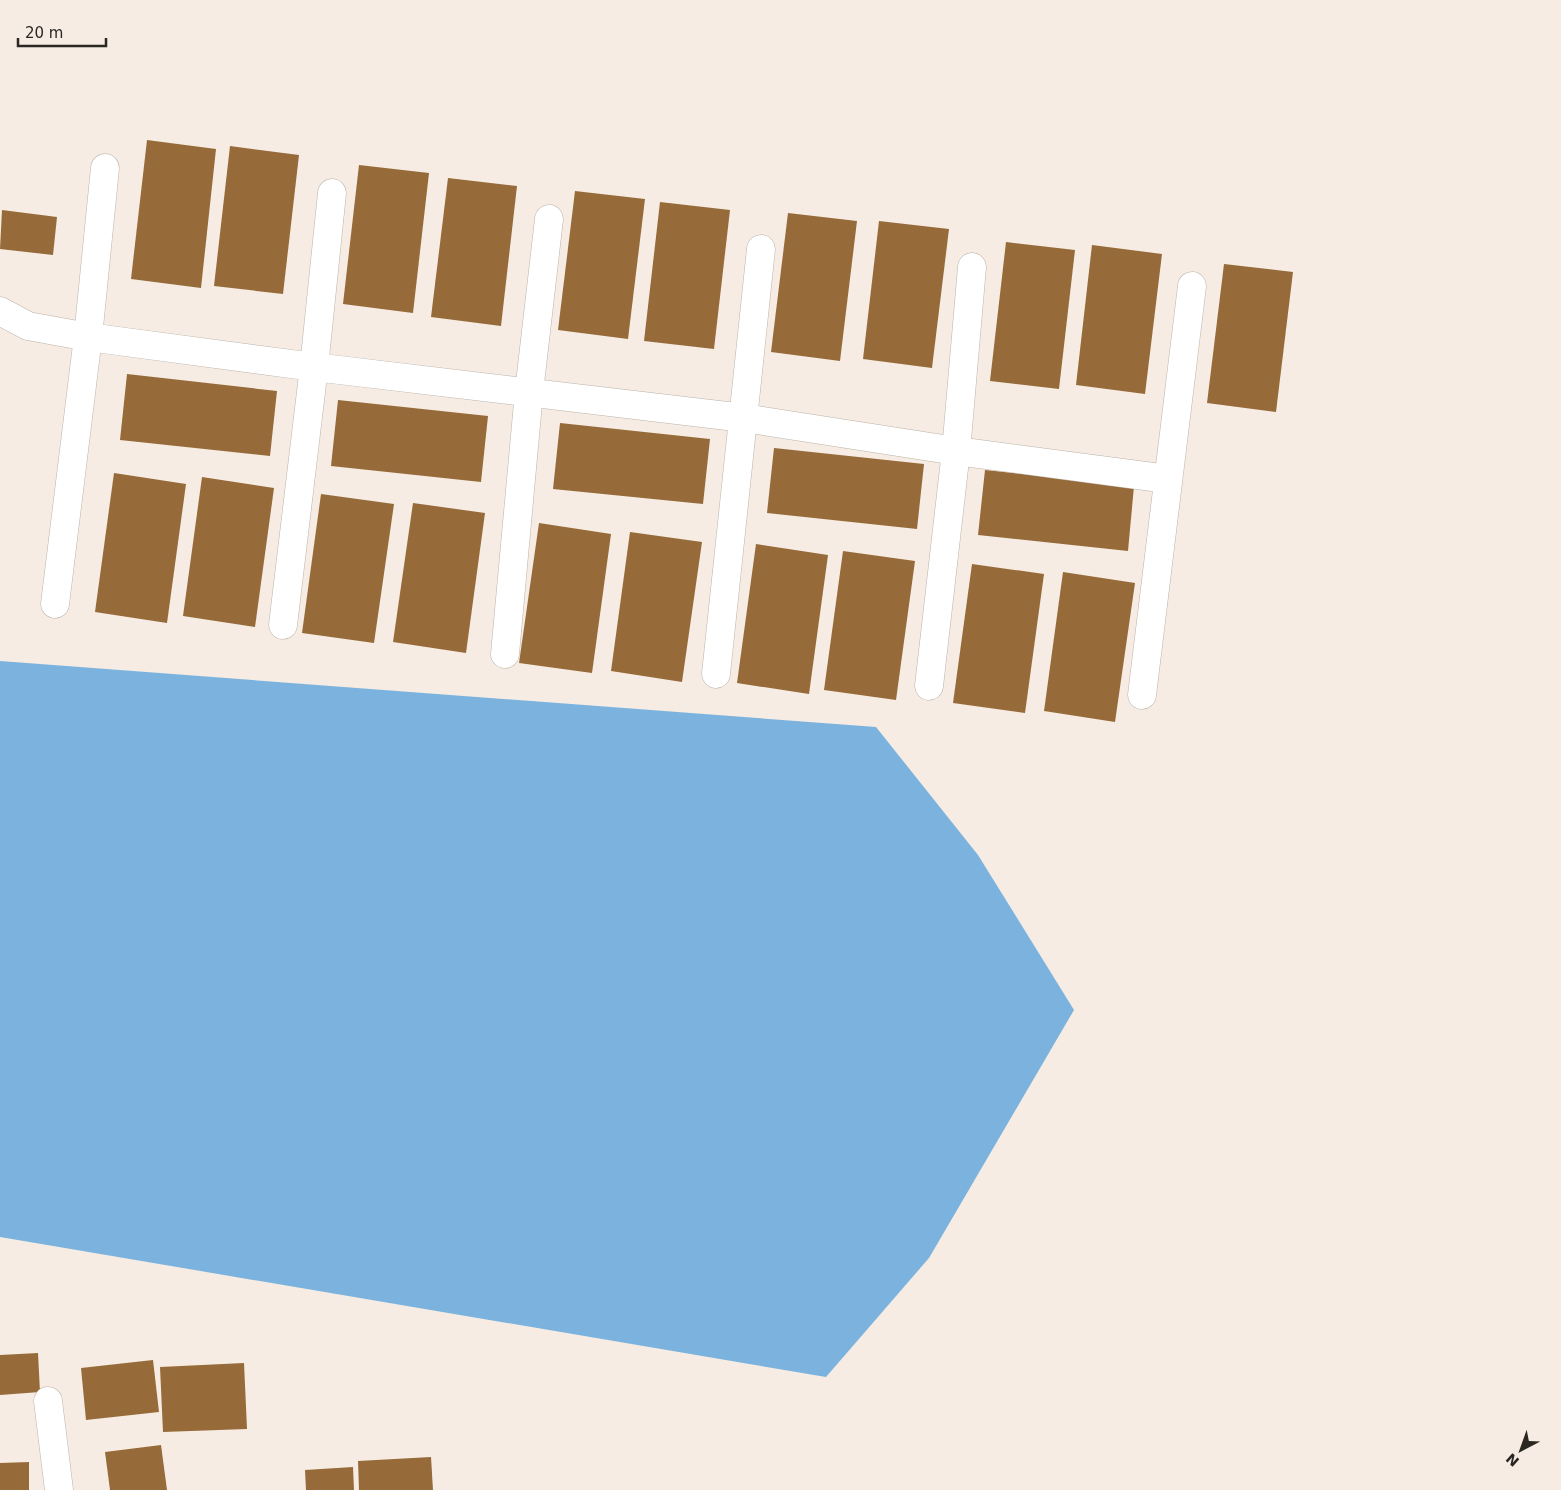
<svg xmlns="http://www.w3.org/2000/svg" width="1561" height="1490" viewBox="0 0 1561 1490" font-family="'DejaVu Sans',sans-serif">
  <rect width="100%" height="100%" fill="#f6ece3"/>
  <path fill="#7bb3de" d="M0 661 876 727 978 855 1074 1010 929 1258 826 1377 0 1237Z"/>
  <g fill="#966b39">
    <path d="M147 140 216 149 201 288 131 279Z"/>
    <path d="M230 146 299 155 283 294 214 286Z"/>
    <path d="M359 165 429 173 413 313 343 304Z"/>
    <path d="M448 178 517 186 501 326 431 317Z"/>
    <path d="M575 191 645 199 628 339 558 330Z"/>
    <path d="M660 202 730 210 714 349 644 341Z"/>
    <path d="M2 210 57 217 53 255 0 249Z"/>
    <path d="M788 213 857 221 840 361 771 352Z"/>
    <path d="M879 221 949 229 932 368 863 359Z"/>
    <path d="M1006 242 1075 250 1059 389 990 381Z"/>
    <path d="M1092 245 1162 254 1145 394 1076 385Z"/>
    <path d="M1224 264 1293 272 1276 412 1207 403Z"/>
    <path d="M127 374 277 391 270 456 120 440Z"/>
    <path d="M338 400 488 416 481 482 331 466Z"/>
    <path d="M560 423 710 439 703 504 553 489Z"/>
    <path d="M774 448 924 464 917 529 767 513Z"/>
    <path d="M985 470 1134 486 1128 551 978 535Z"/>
    <path d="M114 473 186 484 167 623 95 612Z"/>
    <path d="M202 477 274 488 255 627 183 616Z"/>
    <path d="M321 494 394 504 374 643 302 633Z"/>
    <path d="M413 503 485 513 466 653 393 642Z"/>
    <path d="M539 523 611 534 592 673 519 663Z"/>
    <path d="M630 532 702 542 682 682 611 671Z"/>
    <path d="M756 544 828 555 809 694 737 683Z"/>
    <path d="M843 551 915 561 896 700 824 690Z"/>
    <path d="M972 564 1044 574 1025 713 953 703Z"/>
    <path d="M1063 572 1135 583 1115 722 1044 711Z"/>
    <path d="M38 1353 40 1392 0 1395V1355Z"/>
    <path d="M153 1360 159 1412 86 1420 81 1368Z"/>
    <path d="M244 1363 247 1429 163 1432 160 1367Z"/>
    <path d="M161 1445 167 1490H110L105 1452Z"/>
    <path d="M431 1457 433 1490H359L358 1461Z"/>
    <path d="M29 1462V1490H0V1463Z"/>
    <path d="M353 1467 354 1490H306L305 1470Z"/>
  </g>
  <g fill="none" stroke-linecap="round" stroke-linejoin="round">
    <g stroke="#bbb2a9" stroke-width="29">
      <g id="minor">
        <path d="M0 311 28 326 88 337 314 367 744 418 956 451 1168 479"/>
        <path d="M55 604 88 337 105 168"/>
        <path d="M283 625 314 367 332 193"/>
        <path d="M505 654 529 392 549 219"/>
        <path d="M716 674 761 249"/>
        <path d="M929 686 956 451 972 267"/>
        <path d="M1142 695 1192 286"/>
        <path d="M48 1401 59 1490"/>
      </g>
    </g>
    <use href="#minor" stroke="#fff" stroke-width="28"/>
  </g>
  <g transform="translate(1521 1450) rotate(221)" stroke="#f6ece3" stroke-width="4" paint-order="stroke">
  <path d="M0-4L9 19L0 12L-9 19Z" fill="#2a2723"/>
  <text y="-8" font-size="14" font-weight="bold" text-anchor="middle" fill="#2a2723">N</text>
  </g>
  <path d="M18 38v8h88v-8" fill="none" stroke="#2a2723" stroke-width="2.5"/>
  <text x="25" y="38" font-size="15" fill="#2a2723" stroke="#f6ece3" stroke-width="4" paint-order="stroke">20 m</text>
</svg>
